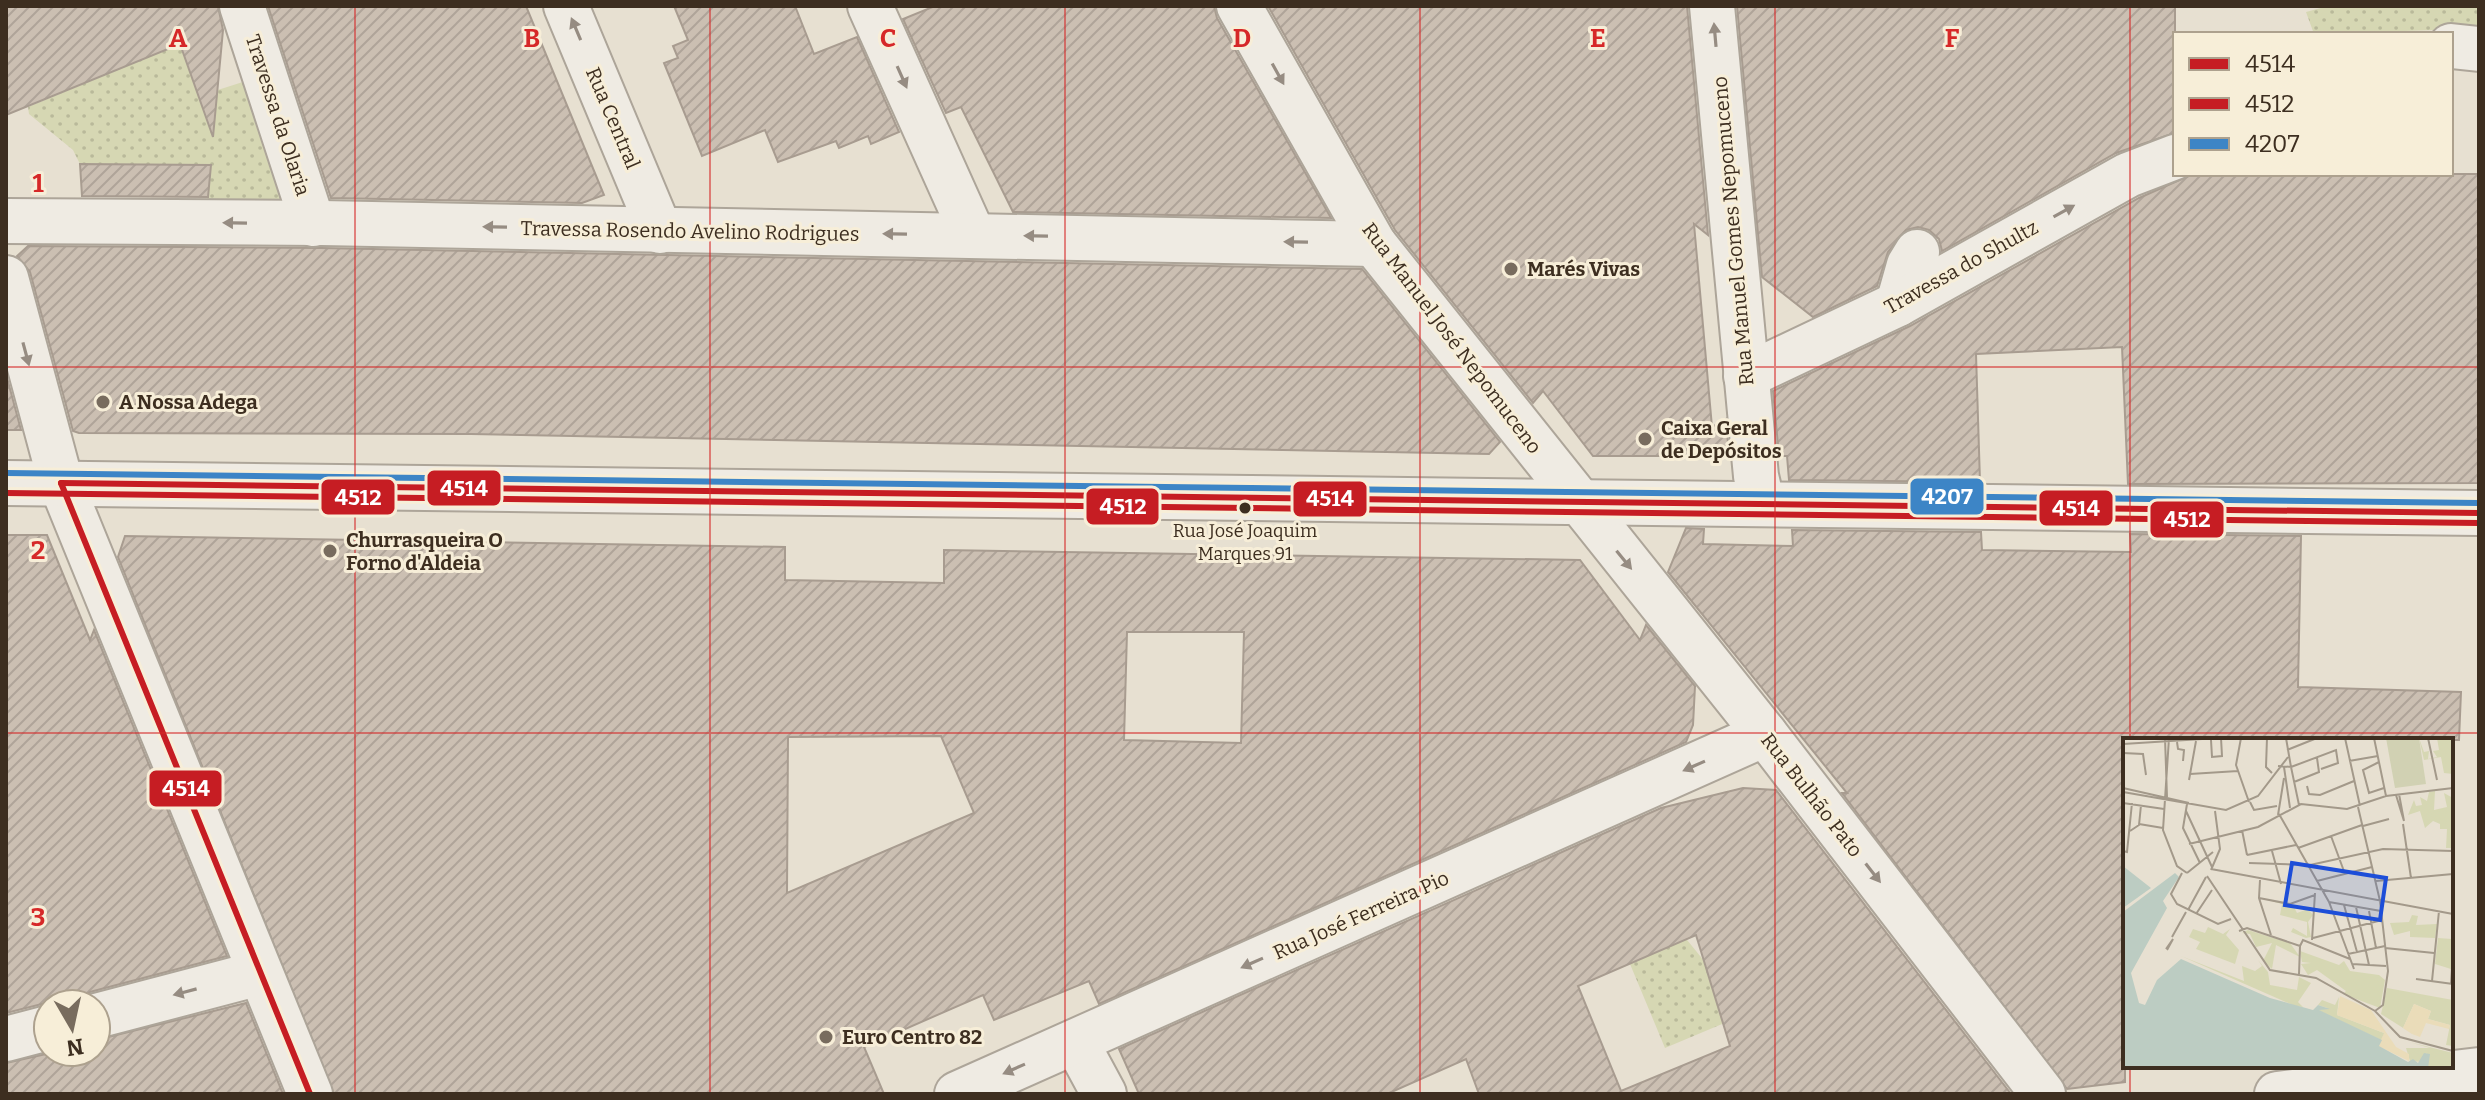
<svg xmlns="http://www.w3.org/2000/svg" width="2485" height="1100" viewBox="0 0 2485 1100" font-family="Bitter,serif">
  <defs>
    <pattern id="grass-dots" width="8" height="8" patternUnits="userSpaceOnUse" patternTransform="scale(2)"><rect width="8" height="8" fill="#d6d7b3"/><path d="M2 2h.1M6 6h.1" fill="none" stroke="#b9b99a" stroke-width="1.8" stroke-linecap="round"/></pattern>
    <pattern id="building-hatch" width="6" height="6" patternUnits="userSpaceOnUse" patternTransform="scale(2)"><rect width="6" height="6" fill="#cbbfb2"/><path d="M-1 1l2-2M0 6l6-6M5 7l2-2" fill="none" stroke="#afa499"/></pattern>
  </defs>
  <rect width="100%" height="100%" fill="#e7e0d1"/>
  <g fill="url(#grass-dots)">
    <path d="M2328 6H2479V36L2435 30 2314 34 2306 12Z"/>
    <path d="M180 44 199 96 249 80 292 209 207 207 210 165 80 164 73 150 29 114 28 107Z"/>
    <path d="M1670 919 1705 962 1765 1006 1665 1048 1620 940Z"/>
  </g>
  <g fill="url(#building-hatch)" stroke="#a89c90" stroke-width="2" fill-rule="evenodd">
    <path d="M6 6H218L223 30 213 137 180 44 6 115Z"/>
    <path d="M268 6H526L604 195 582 203 331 198Z"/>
    <path d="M674 6H795L814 54 857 37 899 132 871 144 868 136 839 148 836 141 778 162 765 130 702 156 664 63 678 58 673 46 688 40Z"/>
    <path d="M935 6H1214L1217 18 1331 218 1013 212 961 107 946 113 903 19Z"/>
    <path d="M1268 6H1687L1708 235 1694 224 1712 427 1726 419 1729 456H1593L1543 391 1533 403 1395 230Z"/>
    <path d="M1737 6H2175V133L2116 153 1942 251 1939 239 1929 230 1918 227 1906 230 1888 252 1877 286 1813 317 1762 277Z"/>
    <path d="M80 164 211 165 208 197 82 196Z"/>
    <path d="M2193 174H2479V483L2128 484 2122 347 1976 354 1980 482 1789 480 1787 456H1779L1773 391 1910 326 2139 198Z"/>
    <path d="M28 246 322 248 1362 269 1500 442 1489 454 471 434 79 433 73 431 30 272 17 256Z"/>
    <path d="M6 374 21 430H6Z"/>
    <path d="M1686 528 1704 529 1703 544 1793 546 1792 530 1981 532 1982 550 2131 552 2130 534 2301 536 2298 687 2461 692 2459 740H2125V1082L2067 1089 1842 793H1847L1668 572Z"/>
    <path d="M6 535H47L90 640 94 630 227 956 90 992 75 1004H42L6 1013Z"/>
    <path d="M125 536 785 547V580L944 583V550L1580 560 1640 640 1646 625 1695 686 1693 725 1686 742 1099 1004 1089 981 994 1020 983 995 864 1047 884 1094H334L118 557ZM1127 632H1244L1241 743 1124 740ZM941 736 974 813 787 893 788 737Z"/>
    <path d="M1743 788 1776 790 2011 1094H1479L1466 1059 1387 1094H1139L1119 1049 1661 808ZM1696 935 1730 1046 1621 1091 1578 986Z"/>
    <path d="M246 1003 283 1094H6V1063L55 1052H96V1040Z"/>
  </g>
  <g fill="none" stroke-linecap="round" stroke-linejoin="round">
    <g stroke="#ada599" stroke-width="48">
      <g id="minor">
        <path d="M242 6 313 224"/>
        <path d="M566 6 660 231"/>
        <path d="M870 6 973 235"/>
        <path d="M1239 6 1374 244 1765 734 2043 1094"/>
        <path d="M1712 6 1756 476 1762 502"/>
        <path d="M2451 46 2479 49"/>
        <path d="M6 221 322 223 1374 244"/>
        <path d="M6 278 61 483 310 1094"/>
        <path d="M1898 304 1909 265 1917 252"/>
        <path d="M1746 376 1898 304 2128 175 2175 157"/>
        <path d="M6 483 2479 513"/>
        <path d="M96 1016 260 973"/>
        <path d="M6 1039 48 1028"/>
        <path d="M1076 1042 1104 1094"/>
        <path d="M957 1094 1765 734"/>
        <path d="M2277 1094 2479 1070"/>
      </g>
    </g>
    <use href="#minor" stroke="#efebe3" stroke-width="44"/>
    <g stroke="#f7eed8" stroke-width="12">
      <g id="bus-1">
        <path d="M61 483 2479 513"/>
        <path d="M61 483 310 1094"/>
      </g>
    </g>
    <g stroke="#f7eed8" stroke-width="12">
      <path id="bus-2" d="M6 493 2479 523"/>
    </g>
    <g stroke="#f7eed8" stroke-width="12">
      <path id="bus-3" d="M6 473 2479 503"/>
    </g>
    <use href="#bus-1" stroke="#c61d23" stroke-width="6"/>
    <use href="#bus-2" stroke="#c61d23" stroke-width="6"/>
    <use href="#bus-3" stroke="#3d85c6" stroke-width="6"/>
  </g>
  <defs><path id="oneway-solid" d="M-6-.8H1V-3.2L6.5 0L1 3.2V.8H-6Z" transform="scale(2)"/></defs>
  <g fill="#968c82">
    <use href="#oneway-solid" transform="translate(576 29) rotate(-113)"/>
    <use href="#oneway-solid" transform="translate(1715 35) rotate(-95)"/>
    <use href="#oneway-solid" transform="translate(1278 74) rotate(61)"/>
    <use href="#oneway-solid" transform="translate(902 77) rotate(66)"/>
    <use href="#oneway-solid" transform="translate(2064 211) rotate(-29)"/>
    <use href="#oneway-solid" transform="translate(235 223) rotate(-179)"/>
    <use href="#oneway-solid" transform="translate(495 227) rotate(-179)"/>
    <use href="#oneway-solid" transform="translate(895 234) rotate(-179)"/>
    <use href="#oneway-solid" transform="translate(1036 236) rotate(-179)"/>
    <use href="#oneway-solid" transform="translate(1296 242) rotate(-179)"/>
    <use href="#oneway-solid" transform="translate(26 354) rotate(75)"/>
    <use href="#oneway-solid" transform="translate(1624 560) rotate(51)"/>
    <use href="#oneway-solid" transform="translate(1694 766) rotate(156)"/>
    <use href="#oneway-solid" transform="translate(1873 873) rotate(52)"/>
    <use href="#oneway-solid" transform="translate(1252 963) rotate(156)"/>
    <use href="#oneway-solid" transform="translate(185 992) rotate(165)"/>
    <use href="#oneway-solid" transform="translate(1014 1069) rotate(156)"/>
  </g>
  <path fill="none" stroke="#d62828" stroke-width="2" stroke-opacity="0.55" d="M355 6V1094M710 6V1094M1065 6V1094M1420 6V1094M1775 6V1094M2130 6V740M6 367H2479M6 733H2479M2130 1066V1094"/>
  <g fill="#786c5e" stroke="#f7eed8" stroke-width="3">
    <circle cx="1511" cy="269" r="8"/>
    <circle cx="103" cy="402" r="8"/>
    <circle cx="1645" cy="439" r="8"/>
    <circle cx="330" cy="551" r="8"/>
    <circle cx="826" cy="1037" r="8"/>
  </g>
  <circle fill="#3d2e20" stroke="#f7eed8" stroke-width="3" cx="1245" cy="508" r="7"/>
  <g text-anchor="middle" stroke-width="6" stroke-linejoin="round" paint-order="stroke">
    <g font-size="18" fill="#3d2e20" stroke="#f7eed8">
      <text x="1245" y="537">Rua José Joaquim<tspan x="1245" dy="23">Marques 91</tspan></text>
    </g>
    <g font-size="20" fill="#3d2e20" stroke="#f7eed8">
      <text transform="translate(278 115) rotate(72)" y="7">Travessa da Olaria</text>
      <text transform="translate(613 118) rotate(67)" y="7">Rua Central</text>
      <text transform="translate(690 231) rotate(1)" y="7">Travessa Rosendo Avelino Rodrigues</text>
      <text transform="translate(1733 231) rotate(-95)" y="7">Rua Manuel Gomes Nepomuceno</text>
      <text transform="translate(1961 267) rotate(-29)" y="7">Travessa do Shultz</text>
      <text transform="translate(1452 338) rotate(53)" y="7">Rua Manuel José Nepomuceno</text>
      <text transform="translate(1812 795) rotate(52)" y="7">Rua Bulhão Pato</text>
      <text transform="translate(1361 915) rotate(-24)" y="7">Rua José Ferreira Pio</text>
    </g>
    <g font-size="20" font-weight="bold" fill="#3d2e20" stroke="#f7eed8" text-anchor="start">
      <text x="1527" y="276">Marés Vivas</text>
      <text x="119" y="409">A Nossa Adega</text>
      <text x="1661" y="435">Caixa Geral<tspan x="1661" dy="23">de Depósitos</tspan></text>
      <text x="346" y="547">Churrasqueira O<tspan x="346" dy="23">Forno d'Aldeia</tspan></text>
      <text x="842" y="1044">Euro Centro 82</text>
    </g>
  </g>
  <g transform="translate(2123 738)">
    <rect width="330" height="330" fill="#e7e0d1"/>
    <path d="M296 0 301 14 306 13 305 21 314 19 310 13 316 12 314 0H330V36L321 35 318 19 301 22ZM312 53 311 72 324 69 321 55 330 60V110H323L324 91H317V86L310 83 302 90 297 73 285 77 291 62 293 68 299 67 297 59 304 63 306 54ZM137 160 170 167 174 175 185 171 190 177 185 184 188 199 183 200 168 194 170 190 184 198V184L157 177 159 166ZM289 177 295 178 293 187 314 186 312 200 287 199V193L271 197 267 185 286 184ZM85 189 100 196 107 191 103 197 116 212 112 226 73 211 77 204 66 199 70 191 82 195ZM125 192 167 205 177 219 153 207 149 231 140 223 149 205 133 209 127 196 119 195ZM315 200 329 201 328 231 312 226ZM177 213 216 227 221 223 227 233 256 237 262 242 257 270 220 256 223 253 194 232 185 237 178 226 188 225 179 224ZM58 218 121 243 119 228 132 233 139 228 135 222 145 234 147 247 174 252 176 239 188 245 175 264 180 269 172 268ZM264 250 330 262V308L323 307 327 287 305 281 308 273 291 266 280 290 296 300 258 276ZM216 259 214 277 261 295 263 301 256 307 258 302 195 272 204 270 195 267 199 262 212 267ZM286 304 330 315V330H305L304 315 299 324 287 323 283 310H307Z" fill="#d6d7b3"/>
    <path d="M217 258 248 272 273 309 286 316V323L255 308 261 295 214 277ZM291 266 308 273 305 281 327 287 326 291 303 285 297 299 289 296 280 290Z" fill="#eadcb9"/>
    <path d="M263 0H296L303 46 272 50Z" fill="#d1d1b3"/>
    <path d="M0 128 28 150 0 170ZM52 135 56 139 40 163 44 170 8 235 16 265 22 267 34 242 58 221 147 260 190 272 195 267 207 271 196 272 259 302 256 308 285 324 290 321 295 325 301 315 307 316 305 330H0V174Z" fill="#bcccc2"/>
    <path fill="none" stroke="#a3998a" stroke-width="2" d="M42 0 44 59M46 0 40 92 54 128 64 135M118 0 113 27 126 64M144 0 143 29 149 35M222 0 237 68M251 0 263 58M305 0 314 42M88 2 89 19 99 18 98 0M54 4 55 11 61 12 60 23M0 6 95 0M164 12 194 0M0 15 20 16 23 37M226 23 255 18M256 24 240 32 246 55 261 50M155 28 168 29 163 0M161 29 167 70M67 36 115 33M66 42 73 3M171 44 196 34 194 20M184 48 186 56 197 57 231 43M0 50 66 65M0 54 103 72 135 58 165 19M273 57 281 83 276 56M127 64 131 72 154 68M0 65 41 71M64 66 60 90 77 125M176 67 168 29 213 12 215 25 198 31M235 69 257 163 265 233 260 267 252 273M63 73 89 129M156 76 206 164 231 231M155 77 161 40M16 86 40 90M280 86 288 140M240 88 266 81M119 92 124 117M7 93 16 87 18 67M208 98 222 136M66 106 135 89 178 66 224 71 263 58 330 50M175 110 239 87M0 113 4 114 9 65M149 113 158 146M124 117 173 107M126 125 187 127 260 111 330 113M88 131 330 176M88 132 97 111 92 73M59 135 48 156 54 166 95 186 108 181M64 135 90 114M84 138 147 232 193 240 252 273 277 299 330 313M137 142 136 160 148 197M194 143 249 129M253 143 330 136M136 160 167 166 192 157M206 164 258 173M221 167 234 214M233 169 246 227M65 172 83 139M246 173 253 210M73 176 89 152M116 193 124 190 177 208 180 202 227 221M49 199 63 174M190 200 259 182M189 202 192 155M262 210 311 215M43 211 50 201 44 212M225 216 262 208M229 226 263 228M176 236 177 208M293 241 330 246M309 243 316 173M328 246 330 213"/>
    <path fill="#1d4ed8" fill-opacity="0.15" stroke="#1d4ed8" stroke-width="4" d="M169 125 263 140 257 182 162 167Z"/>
    <rect width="330" height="330" fill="none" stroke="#3d2e20" stroke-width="4"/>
  </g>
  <g font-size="26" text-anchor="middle" font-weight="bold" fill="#d62828" stroke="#f7eed8" stroke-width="6" stroke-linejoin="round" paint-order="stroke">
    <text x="178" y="47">A</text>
    <text x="532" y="47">B</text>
    <text x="888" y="47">C</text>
    <text x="1242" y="47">D</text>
    <text x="1598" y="47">E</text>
    <text x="1952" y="47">F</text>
    <text x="38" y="192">1</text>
    <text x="38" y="559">2</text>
    <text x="38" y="926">3</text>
  </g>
  <g stroke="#f7eed8" stroke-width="3">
    <rect x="426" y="469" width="76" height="38" rx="8" fill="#c61d23"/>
    <rect x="1909" y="477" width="76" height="39" rx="8" fill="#3d85c6"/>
    <rect x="320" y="478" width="76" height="38" rx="8" fill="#c61d23"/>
    <rect x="1292" y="480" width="76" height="38" rx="8" fill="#c61d23"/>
    <rect x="1085" y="487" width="75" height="39" rx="8" fill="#c61d23"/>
    <rect x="2038" y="489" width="76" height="38" rx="8" fill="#c61d23"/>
    <rect x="2149" y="500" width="76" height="39" rx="8" fill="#c61d23"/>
    <rect x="148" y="769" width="75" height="39" rx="8" fill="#c61d23"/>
  </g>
  <g font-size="22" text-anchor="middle" font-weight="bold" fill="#fff">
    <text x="464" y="496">4514</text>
    <text x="1947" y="504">4207</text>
    <text x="358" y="505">4512</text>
    <text x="1330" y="506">4514</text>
    <text x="1123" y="514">4512</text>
    <text x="2076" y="516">4514</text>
    <text x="2187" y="527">4512</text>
    <text x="186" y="796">4514</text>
  </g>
  <rect width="2485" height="1100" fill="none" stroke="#3d2e20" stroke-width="16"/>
  <rect x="2173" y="32" width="280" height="144" fill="#f7eed8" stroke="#ada18e" stroke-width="2"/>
  <rect x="2189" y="58" width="40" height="12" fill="#c61d23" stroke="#ada18e" stroke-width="2"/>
  <text x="2245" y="72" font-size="24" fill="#3d2e20">4514</text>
  <rect x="2189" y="98" width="40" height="12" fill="#c61d23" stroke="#ada18e" stroke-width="2"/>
  <text x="2245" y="112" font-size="24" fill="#3d2e20">4512</text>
  <rect x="2189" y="138" width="40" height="12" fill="#3d85c6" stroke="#ada18e" stroke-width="2"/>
  <text x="2245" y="152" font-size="24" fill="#3d2e20">4207</text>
  <g transform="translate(72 1028) rotate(171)"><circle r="38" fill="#f7eed8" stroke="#ada18e" stroke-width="2"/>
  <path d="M0-6L14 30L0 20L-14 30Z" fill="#786c5e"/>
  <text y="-12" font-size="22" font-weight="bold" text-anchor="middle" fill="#3d2e20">N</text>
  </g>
</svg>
